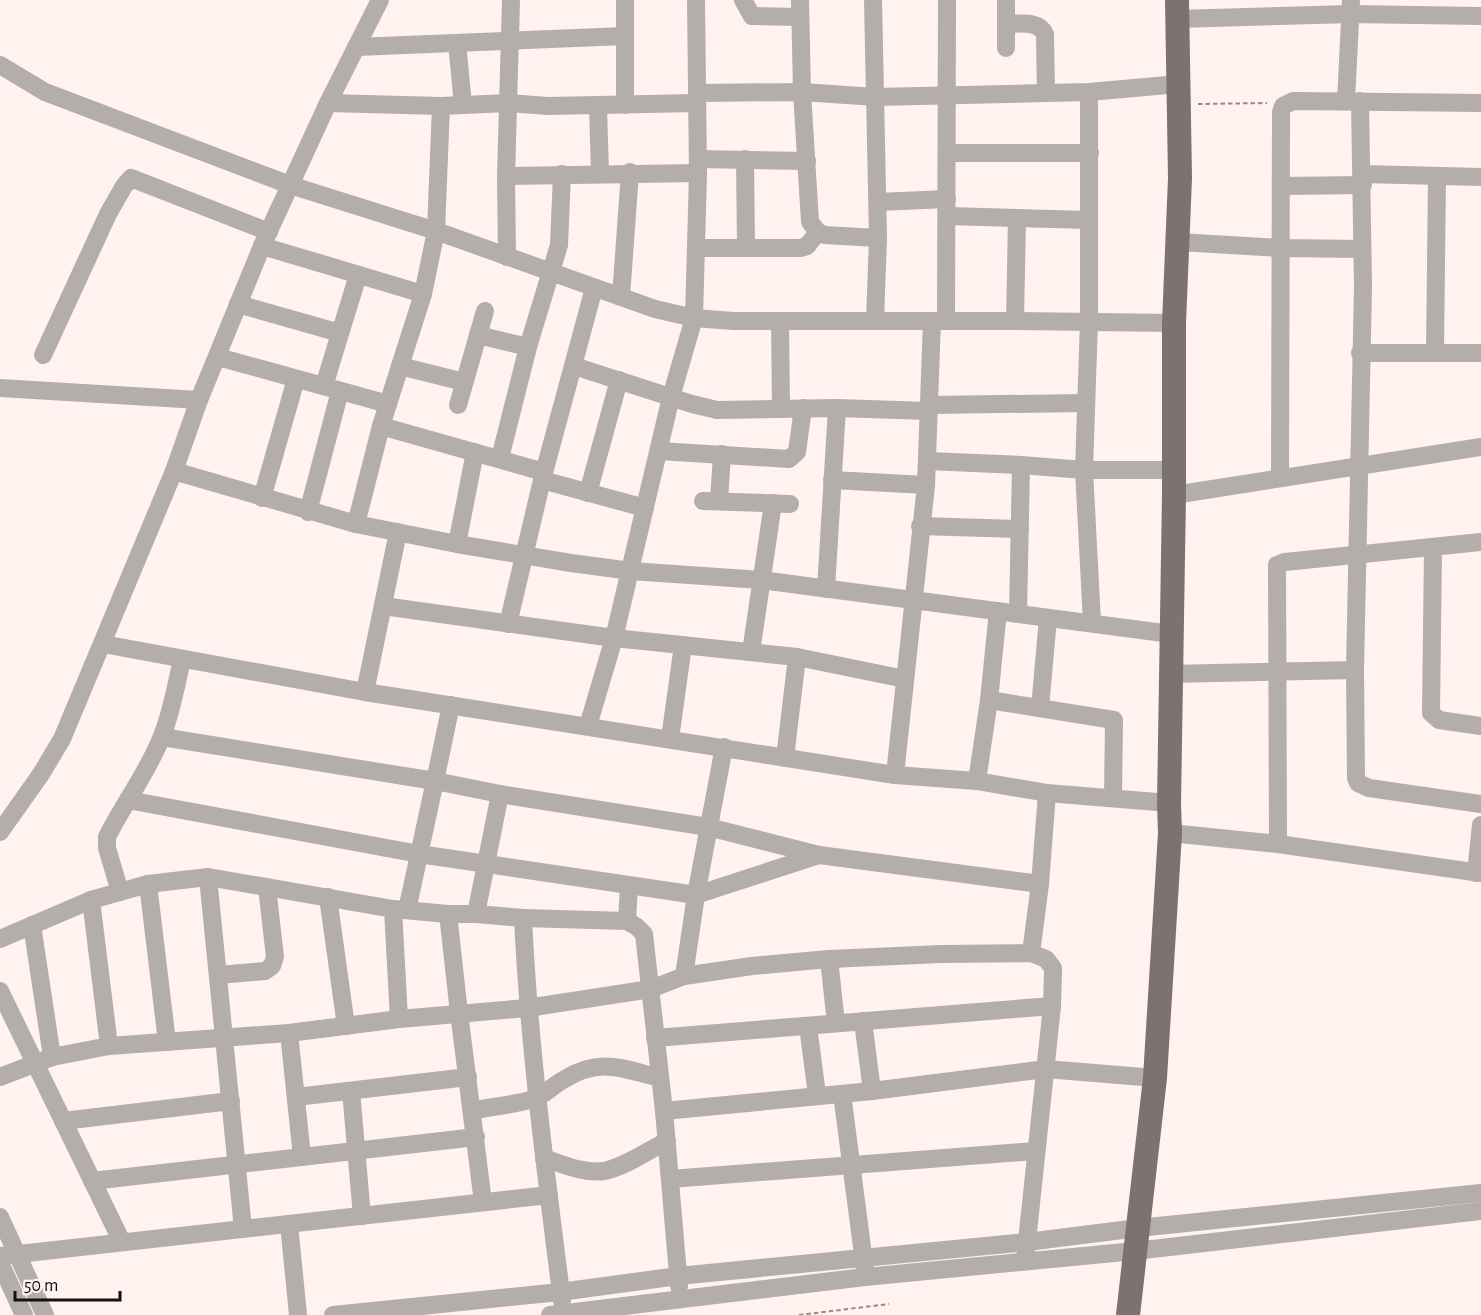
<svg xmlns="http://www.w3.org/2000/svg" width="1481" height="1315" viewBox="0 0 1481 1315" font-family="'Alegreya Sans',sans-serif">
  <rect width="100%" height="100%" fill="#fff2ef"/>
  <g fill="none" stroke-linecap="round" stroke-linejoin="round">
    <g stroke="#948b89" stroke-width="2" stroke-dasharray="4.5 3" stroke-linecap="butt">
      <path d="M1198 104 1267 103"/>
      <path d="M799 1315 889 1304"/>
    </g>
    <g stroke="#b3adac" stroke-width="18">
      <path d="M625 0V105"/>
      <path d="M743 0 752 16 800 17"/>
      <path d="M800 0 802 92 810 222 818 232 825 235 878 238"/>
      <path d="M873 0 878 238 875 321"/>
      <path d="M1006 0V48"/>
      <path d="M1177 19 1351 14 1481 16"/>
      <path d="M1006 24C1020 24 1038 20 1045 34L1046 93"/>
      <path d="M457 43 463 105"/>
      <path d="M356 47 625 36"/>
      <path d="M0 65 45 92 290 185 436 231 655 309 694 318 733 321H1015L1174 323"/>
      <path d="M1089 92V322L1084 470 1092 622"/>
      <path d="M697 93 802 92 876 97 1089 92 1179 84"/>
      <path d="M1346 101 1351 0"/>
      <path d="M1360 101 1363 287 1355 670 1356 778 1358 783 1369 788 1481 804"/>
      <path d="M328 103 441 106 508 103 548 106 697 103"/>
      <path d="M598 106 600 173"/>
      <path d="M947 153H1090"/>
      <path d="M698 159 807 161"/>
      <path d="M745 159 746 247"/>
      <path d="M1362 174 1481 177"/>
      <path d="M506 176 698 173"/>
      <path d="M1282 186 1363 185"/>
      <path d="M878 202 947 199"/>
      <path d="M947 216 1089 220"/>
      <path d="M1178 242 1282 248 1362 249"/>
      <path d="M262 246 423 294"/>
      <path d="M696 248H800L807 246 818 232"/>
      <path d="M507 257 506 176 511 0"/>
      <path d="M621 297 630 172"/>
      <path d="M238 304 340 333"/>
      <path d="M780 321 781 409"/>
      <path d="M946 321 947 0"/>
      <path d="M1015 321 1017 218"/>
      <path d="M478 335 528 347"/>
      <path d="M1435 352 1437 176"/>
      <path d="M1360 353H1481"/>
      <path d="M43 355 108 214 124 186 131 178 269 232"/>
      <path d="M218 357 388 404"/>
      <path d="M400 366 464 382"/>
      <path d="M574 366 692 404 717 410 837 408 929 411"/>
      <path d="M324 386 358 275"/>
      <path d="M0 388 199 400"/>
      <path d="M458 405 485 311"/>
      <path d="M930 405 1086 403"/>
      <path d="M381 426 544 472"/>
      <path d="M659 451 789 459 797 452 803 408"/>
      <path d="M500 458 528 347 559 245 562 174"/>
      <path d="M928 461 1021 465 1084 470H1174"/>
      <path d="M174 471 356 524 457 544 571 563 631 571 761 580 1171 634"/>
      <path d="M1280 477 1281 112 1283 106 1293 101 1481 103"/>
      <path d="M542 480 645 508"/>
      <path d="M832 480 926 485"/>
      <path d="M588 493 619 380"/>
      <path d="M1174 495 1481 447"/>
      <path d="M262 498 296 379"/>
      <path d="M703 501 790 504"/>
      <path d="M719 501 722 454"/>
      <path d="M308 512 340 391"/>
      <path d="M356 524 381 426 423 294 436 231 441 106"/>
      <path d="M920 526 1020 529"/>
      <path d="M457 544 475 452"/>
      <path d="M1433 548 1431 713 1439 720 1481 726"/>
      <path d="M826 589 837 408"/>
      <path d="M383 606 614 638 797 657 905 679"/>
      <path d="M1018 614 1021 465"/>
      <path d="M508 624 542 480 594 288"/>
      <path d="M103 644 365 692 895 775 977 781 1047 793 1169 803"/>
      <path d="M751 652 773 503"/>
      <path d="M1170 674 1355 670"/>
      <path d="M365 692 398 532"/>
      <path d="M989 700 1114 720 1113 798"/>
      <path d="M451 705 435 781 500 794 708 827 819 855 1040 884 1047 793"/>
      <path d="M1040 708 1048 618"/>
      <path d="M588 726 614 638 671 397 694 318 698 173 696 0"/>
      <path d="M162 737 435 781 407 910"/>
      <path d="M670 739 683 645"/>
      <path d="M785 758 797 657"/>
      <path d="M895 775 926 485 932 321"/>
      <path d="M977 781 989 700 998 611"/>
      <path d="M128 800 419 854 696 895 819 855"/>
      <path d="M0 832 41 774 62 739 174 471 199 400 262 246 328 103 380 0"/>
      <path d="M1170 833 1278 844 1481 873"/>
      <path d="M1278 844 1277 565 1285 562 1481 542"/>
      <path d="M1476 873 1481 825"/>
      <path d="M208 877 243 1229"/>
      <path d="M148 884 167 1042"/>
      <path d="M120 892 107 848V837C124 803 148 772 162 736 172 711 176 685 182 660"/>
      <path d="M328 897 346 1026"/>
      <path d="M91 900 109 1046"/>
      <path d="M393 909 399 1019"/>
      <path d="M448 914 459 1013 483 1202"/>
      <path d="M476 914 500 794"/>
      <path d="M523 918 627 921 637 927 644 934 664 1111 679 1286"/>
      <path d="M627 921 629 886"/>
      <path d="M32 925 52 1057"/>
      <path d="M0 939 91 900 148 884 208 877 393 909 448 914H476L523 918C529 1047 546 1174 562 1301"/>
      <path d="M1031 953 1040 884"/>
      <path d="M829 959 836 1023"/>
      <path d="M218 975 265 971 272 966 275 957 267 887"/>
      <path d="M684 976 696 895 724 747"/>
      <path d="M0 991 122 1242"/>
      <path d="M863 1021 872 1091"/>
      <path d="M808 1026 817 1095"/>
      <path d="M289 1033 302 1157"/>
      <path d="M655 1038 1052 1006"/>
      <path d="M0 1077 52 1057 109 1046 289 1033 399 1019 527 1008 651 989 684 976 752 966 829 959 941 954 1031 953 1046 959 1053 968V972L1052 1006 1025 1260"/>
      <path d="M351 1091 362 1216"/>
      <path d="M842 1094 865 1270"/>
      <path d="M296 1097 468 1077"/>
      <path d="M472 1111C489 1107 521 1104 536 1098 545 1094 554 1085 563 1080 599 1057 621 1068 660 1078"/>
      <path d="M664 1111 872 1091 1046 1069 1155 1078"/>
      <path d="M63 1121 231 1101"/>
      <path d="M544 1158C562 1164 584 1174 604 1171 623 1168 649 1150 667 1141"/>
      <path d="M670 1179 1035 1151"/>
      <path d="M92 1181 476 1137"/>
      <path d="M0 1217 45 1315"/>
      <path d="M289 1224 298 1315"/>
      <path d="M0 1256 549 1195"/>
      <path d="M0 1263 24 1315"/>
      <path d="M333 1315 560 1292 678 1276 1027 1242 1138 1228 1481 1193"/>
      <path d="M550 1315 865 1277 1135 1251 1481 1211"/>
    </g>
    <path stroke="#7c7270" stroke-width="24" d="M1128 1315 1155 1078 1170 833 1169 803 1174 495V323L1180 178 1177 0"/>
  </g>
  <path d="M15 1291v9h105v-9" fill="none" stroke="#151110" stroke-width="3"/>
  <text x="24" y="1291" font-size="18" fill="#151110" stroke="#fff2ef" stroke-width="4.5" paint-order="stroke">50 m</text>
</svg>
